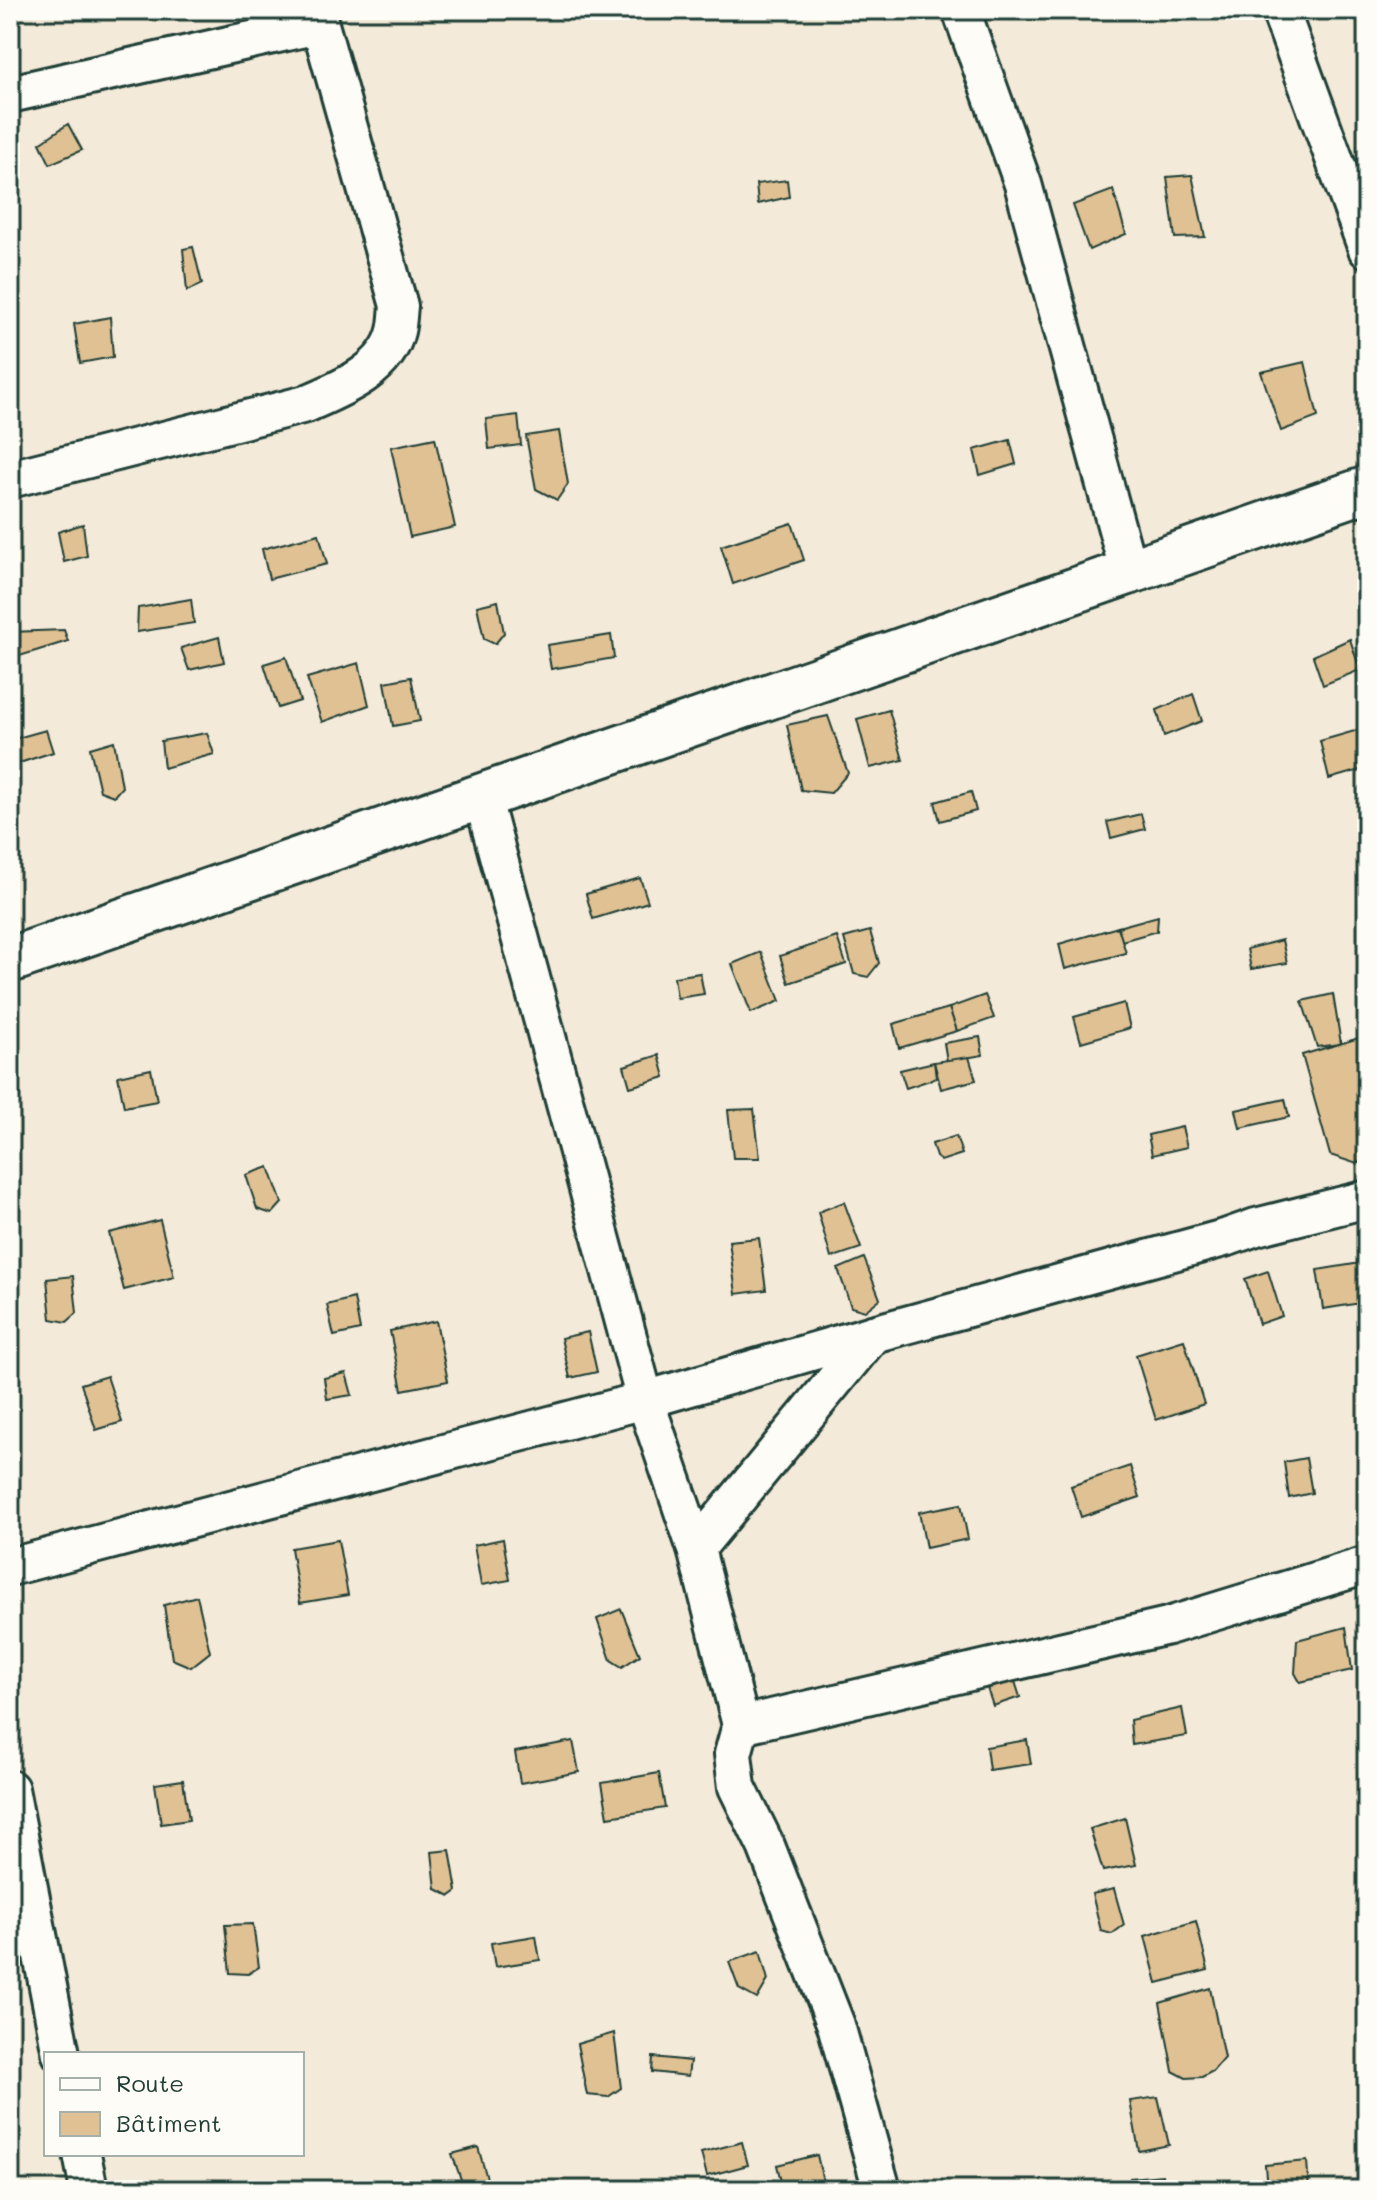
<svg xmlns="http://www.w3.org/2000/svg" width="1377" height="2200" viewBox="0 0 1377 2200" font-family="Mali,sans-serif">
  <rect width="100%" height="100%" fill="#f4ead9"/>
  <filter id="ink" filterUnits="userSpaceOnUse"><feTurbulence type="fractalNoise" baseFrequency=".0125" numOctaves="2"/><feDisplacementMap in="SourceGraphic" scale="16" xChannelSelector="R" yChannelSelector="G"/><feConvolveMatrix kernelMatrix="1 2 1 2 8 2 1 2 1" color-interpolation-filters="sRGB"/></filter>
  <g filter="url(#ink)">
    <g fill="#e0c193" stroke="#1f3d34" stroke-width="2">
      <path d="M68 124 82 150 50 164 40 143Z"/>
      <path d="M1192 175 1205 237 1175 238 1167 177Z"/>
      <path d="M787 180 789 197 758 204 756 184Z"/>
      <path d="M1113 190 1126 234 1089 250 1073 205Z"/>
      <path d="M193 247 202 284 187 291 183 249Z"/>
      <path d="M110 317 113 357 80 363 74 324Z"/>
      <path d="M1305 362 1318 417 1281 431 1261 372Z"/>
      <path d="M518 415 521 445 489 449 486 419Z"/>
      <path d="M559 431 568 484 557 500 536 489 526 436Z"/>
      <path d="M435 438 455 527 410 537 391 447Z"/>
      <path d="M1010 440 1016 464 980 475 974 450Z"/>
      <path d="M792 523 804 560 733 584 721 546Z"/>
      <path d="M83 524 87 556 64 562 58 532Z"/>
      <path d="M319 534 327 564 269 579 262 549Z"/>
      <path d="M191 599 194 623 137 632 138 608Z"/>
      <path d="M498 601 504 633 495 644 484 639 477 606Z"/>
      <path d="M64 630 68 641 10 659V632Z"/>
      <path d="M611 635 614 658 551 669 547 645Z"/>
      <path d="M219 637 224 662 189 670 181 648Z"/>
      <path d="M1350 639 1360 670 1323 685 1313 656Z"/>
      <path d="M286 657 300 701 278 708 264 664Z"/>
      <path d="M359 663 369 705 322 722 307 678Z"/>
      <path d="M411 677 420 721 393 726 385 682Z"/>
      <path d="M1193 694 1202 721 1164 736 1157 710Z"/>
      <path d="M889 710 903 760 870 768 857 719Z"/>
      <path d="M828 716 848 773 831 793 801 790 787 725Z"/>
      <path d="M1365 728 1367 768 1329 779 1320 741Z"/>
      <path d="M46 730 53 752 10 766V740Z"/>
      <path d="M207 733 214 754 164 768 161 741Z"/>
      <path d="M114 741 122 787 114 796 100 791 90 748Z"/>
      <path d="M971 792 976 811 940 821 935 802Z"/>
      <path d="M1141 814 1145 829 1111 838 1107 822Z"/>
      <path d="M640 878 648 902 593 919 586 894Z"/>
      <path d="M1158 916 1157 931 1122 941 1118 927Z"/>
      <path d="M1118 927 1126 953 1065 969 1059 944Z"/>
      <path d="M870 931 879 963 868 977 854 974 844 938Z"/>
      <path d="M837 937 846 964 789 983 780 956Z"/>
      <path d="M1282 940 1287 963 1251 969 1247 949Z"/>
      <path d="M761 952 780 1001 751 1013 732 964Z"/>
      <path d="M700 973 704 994 677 998 674 977Z"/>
      <path d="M1333 994 1341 1044 1317 1047 1302 1001Z"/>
      <path d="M985 995 994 1018 957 1031 949 1008Z"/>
      <path d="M1124 1003 1130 1028 1081 1042 1074 1017Z"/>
      <path d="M949 1008 957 1031 899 1048 893 1024Z"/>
      <path d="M980 1037 983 1055 947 1061 944 1043Z"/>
      <path d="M1359 1038 1367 1065V1156L1357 1164 1330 1155 1302 1055Z"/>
      <path d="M659 1055 665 1077 630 1087 624 1066Z"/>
      <path d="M969 1057 976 1080 941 1089 934 1062Z"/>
      <path d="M934 1062 936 1078 906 1088 900 1070Z"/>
      <path d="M151 1069 157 1101 124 1107 118 1076Z"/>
      <path d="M1285 1099 1289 1117 1240 1128 1236 1110Z"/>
      <path d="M754 1109 760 1158H733L728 1110Z"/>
      <path d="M1182 1127 1187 1147 1152 1155 1148 1135Z"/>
      <path d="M956 1136 962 1154 941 1161 936 1157 932 1144Z"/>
      <path d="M269 1167 282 1203 272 1214 257 1209 246 1175Z"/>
      <path d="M844 1202 861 1248 831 1258 818 1212Z"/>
      <path d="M160 1220 174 1277 124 1290 109 1233Z"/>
      <path d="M759 1238 766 1290 736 1294 729 1241Z"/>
      <path d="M864 1258 880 1299 865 1311 851 1307 838 1269Z"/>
      <path d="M1367 1262V1302L1323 1309 1317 1270Z"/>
      <path d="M10 1263 19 1297 10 1307Z"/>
      <path d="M1268 1271 1282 1316 1259 1324 1245 1279Z"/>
      <path d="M73 1276 77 1313 67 1322 51 1319 47 1279Z"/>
      <path d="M354 1298 360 1330 334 1336 327 1305Z"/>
      <path d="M436 1321 448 1381 402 1390 390 1331Z"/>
      <path d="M588 1332 597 1372 570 1378 561 1338Z"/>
      <path d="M1184 1340 1204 1404 1156 1420 1136 1355Z"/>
      <path d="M346 1373 352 1395 327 1399 324 1378Z"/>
      <path d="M107 1376 122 1422 96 1430 81 1384Z"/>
      <path d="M1306 1458 1312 1493 1289 1498 1284 1462Z"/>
      <path d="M1130 1466 1140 1497 1081 1517 1071 1486Z"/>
      <path d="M961 1504 968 1539 926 1548 919 1512Z"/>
      <path d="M503 1539 510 1580 481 1585 474 1545Z"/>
      <path d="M338 1540 348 1595 300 1603 291 1548Z"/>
      <path d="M197 1596 210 1652 191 1667 172 1659 164 1605Z"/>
      <path d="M621 1609 640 1655 622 1667 611 1660 597 1619Z"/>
      <path d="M1346 1627 1352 1670 1300 1682 1295 1673 1297 1640Z"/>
      <path d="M1012 1672 1020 1697 993 1706 985 1682Z"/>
      <path d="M1182 1708 1187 1736 1132 1745 1130 1720Z"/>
      <path d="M1027 1740 1031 1764 989 1770 986 1747Z"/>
      <path d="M573 1741 579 1772 520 1783 515 1752Z"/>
      <path d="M659 1773 665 1808 608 1817 602 1783Z"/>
      <path d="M183 1780 189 1820 161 1824 155 1784Z"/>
      <path d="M1125 1818 1136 1865 1103 1871 1090 1829Z"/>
      <path d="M450 1850 457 1891 450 1896 436 1889 432 1852Z"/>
      <path d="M1114 1889 1124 1925 1112 1934 1101 1931 1092 1894Z"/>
      <path d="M1196 1921 1208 1970 1157 1983 1145 1936Z"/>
      <path d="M253 1924 259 1967 248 1974 230 1973 225 1925Z"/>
      <path d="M536 1936 540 1960 495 1967 491 1943Z"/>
      <path d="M760 1951 768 1980 757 1999 739 1989 729 1962Z"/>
      <path d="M1210 1988 1224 2058 1213 2071 1202 2077 1186 2078 1173 2071 1160 2003Z"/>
      <path d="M614 2033 621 2088 608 2097 587 2095 577 2044Z"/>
      <path d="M653 2057 690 2061 688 2076 652 2072Z"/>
      <path d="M1158 2097 1169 2145 1139 2151 1130 2101Z"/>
      <path d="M742 2142 748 2165 707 2176 701 2153Z"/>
      <path d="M478 2147 488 2182 473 2189 463 2185 452 2154Z"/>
      <path d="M817 2155 825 2190H783L777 2165Z"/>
      <path d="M1307 2161 1309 2190H1267L1265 2165Z"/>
      <path d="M1162 2175 1164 2190H1130V2178Z"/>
    </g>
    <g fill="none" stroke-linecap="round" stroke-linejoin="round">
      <g stroke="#1f3d34" stroke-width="42">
        <g id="minor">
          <path d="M961 10 1023 184 1129 573"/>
          <path d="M1280 10 1367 249"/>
          <path d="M10 94 318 25"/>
          <path d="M10 479 306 404C340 389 387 371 396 331 398 323 398 314 399 306L316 10"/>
          <path d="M482 796 645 1400 696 1549 741 1725 733 1754 737 1787 766 1846 836 2025 882 2190"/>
          <path d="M696 1549 873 1334"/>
          <path d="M10 1567 645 1400 873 1334 1228 1237 1256 1227 1367 1199"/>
          <path d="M741 1725 1168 1626 1367 1565"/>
          <path d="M10 1789 61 2054"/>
          <path d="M82 2154 89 2190"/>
        </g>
      </g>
      <g stroke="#1f3d34" stroke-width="50">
        <path id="secondary" d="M10 960 1367 489"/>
      </g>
      <use href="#minor" stroke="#fdfcf7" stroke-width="36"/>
      <use href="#secondary" stroke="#fdfcf7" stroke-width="44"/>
    </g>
  </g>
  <rect width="1377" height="2200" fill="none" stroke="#fdfcf7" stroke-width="40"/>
  <rect x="20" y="20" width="1337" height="2160" fill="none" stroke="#1f3d34" stroke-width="3" filter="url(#ink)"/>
  <rect x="44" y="2052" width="260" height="104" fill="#fdfcf7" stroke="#a4b0a9" stroke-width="2"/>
  <rect x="60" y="2078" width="40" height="12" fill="#fdfcf7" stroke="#a4b0a9" stroke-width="2"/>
  <text x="116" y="2092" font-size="24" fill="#1f3d34">Route</text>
  <rect x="60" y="2112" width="40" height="24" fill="#e0c193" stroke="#a4b0a9" stroke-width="2"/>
  <text x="116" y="2132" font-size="24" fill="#1f3d34">Bâtiment</text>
</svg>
